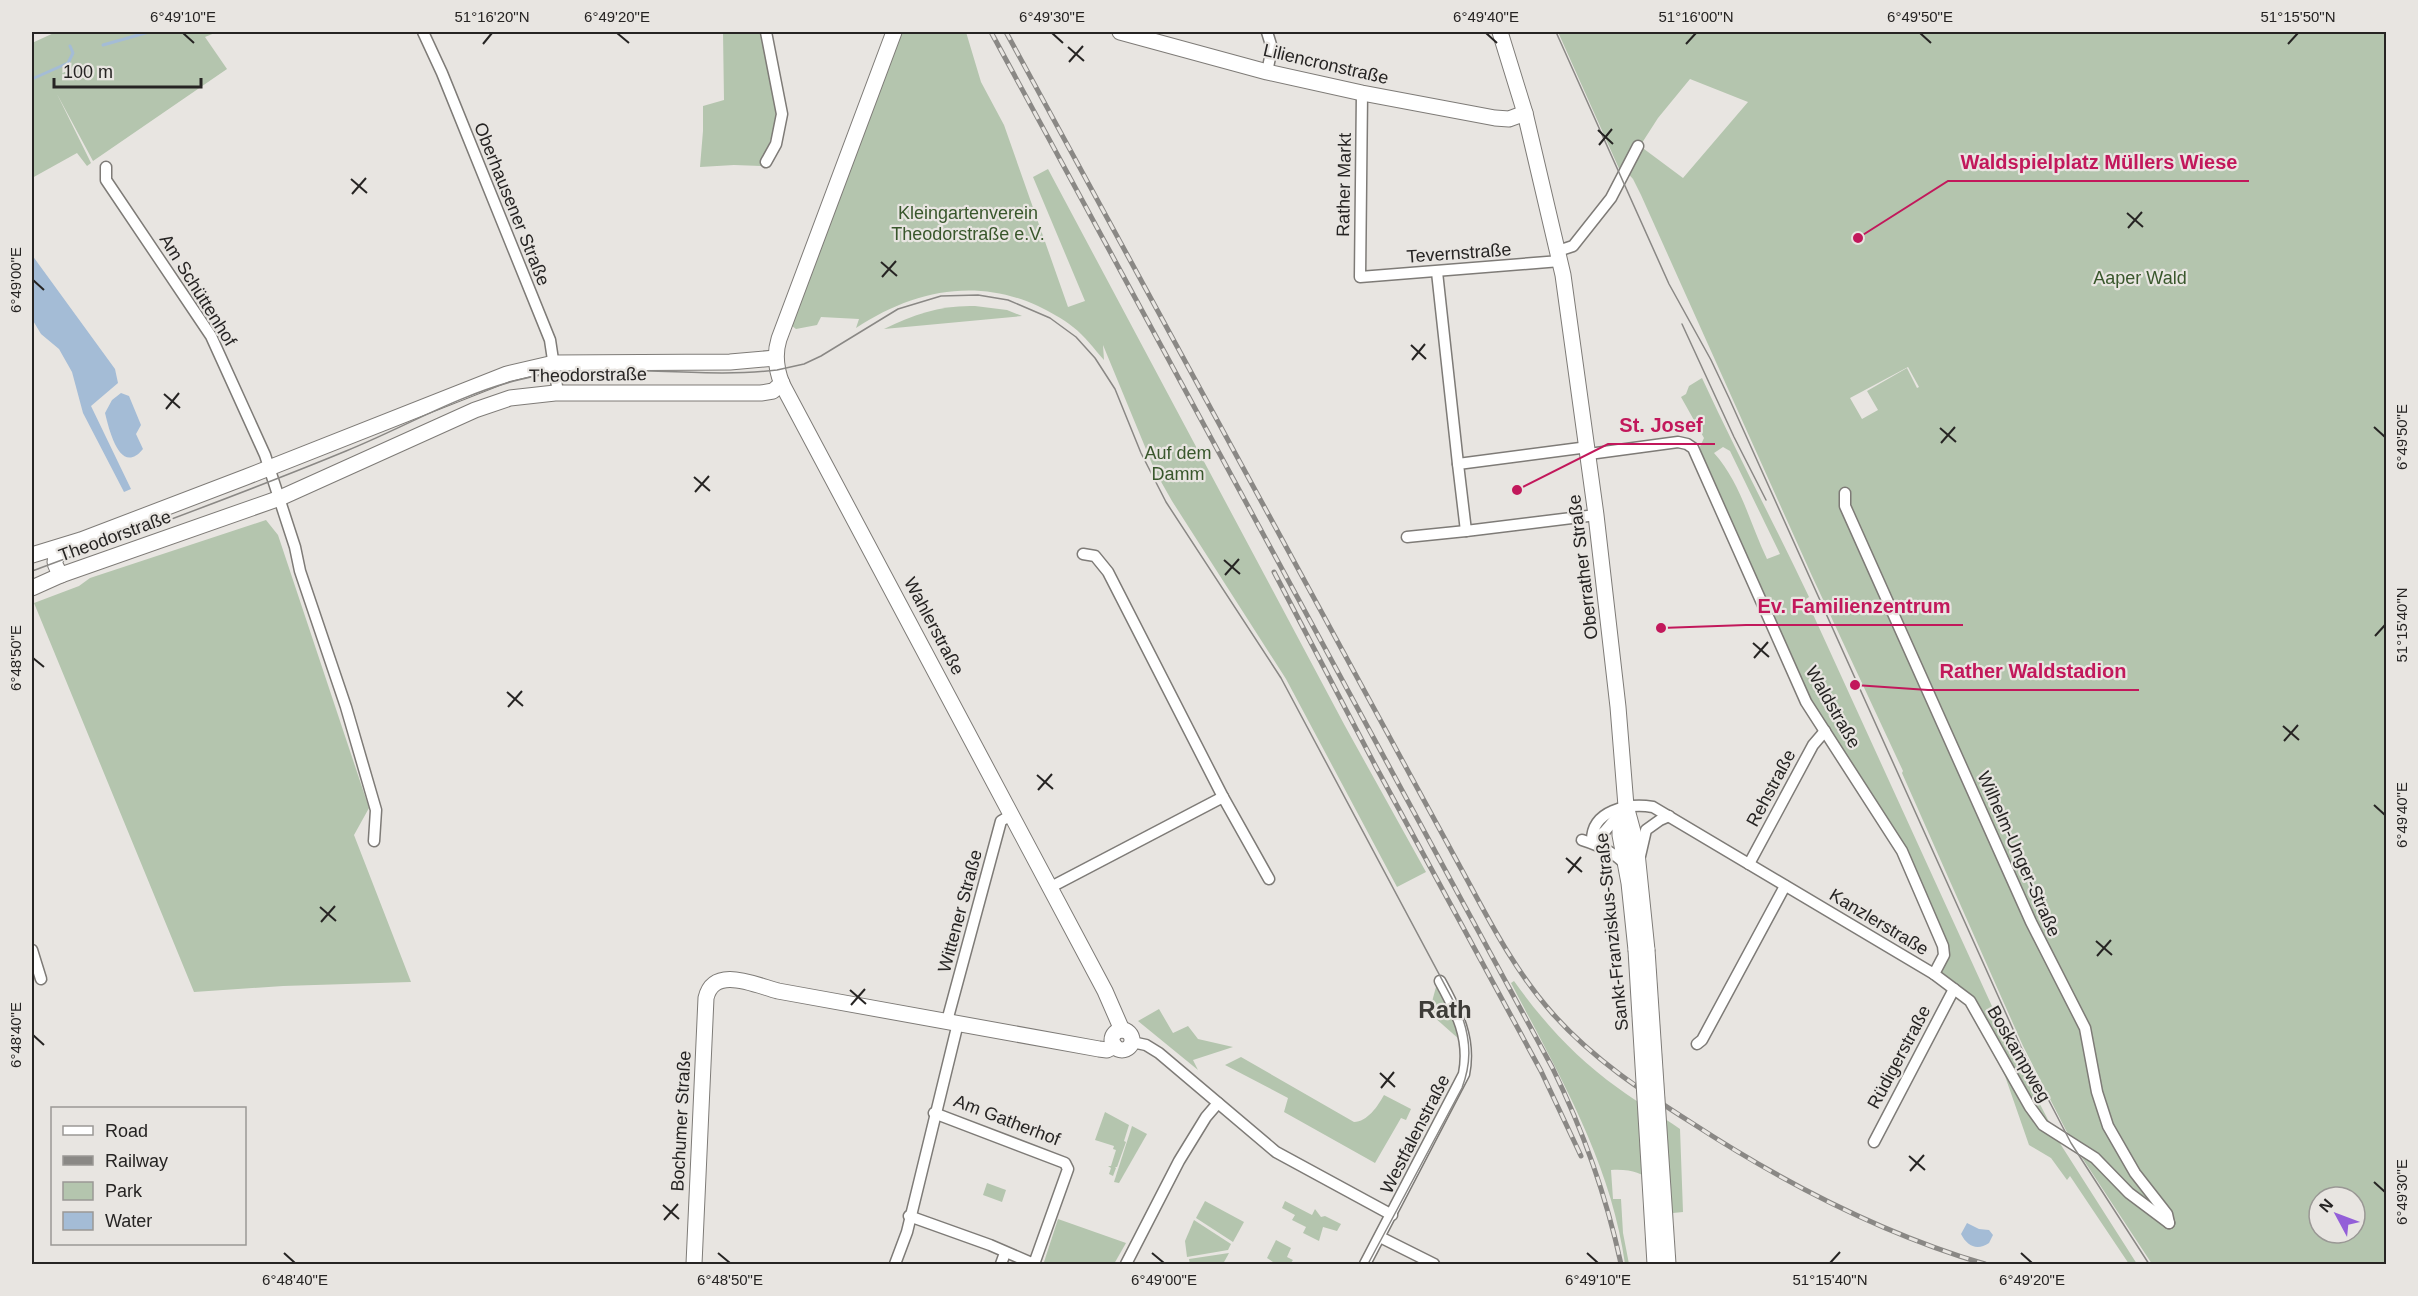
<svg xmlns="http://www.w3.org/2000/svg" width="2418" height="1296" viewBox="0 0 2418 1296" font-family="Helvetica,sans-serif">
  <rect width="100%" height="100%" fill="#e8e5e1"/>
  <g fill="#b4c5ae" fill-rule="evenodd">
    <path d="M56 32H217L205 37 227 69 93 161 57 94 91 163 87 166 77 153 32 178V92L33 90H32V43Z"/>
    <path d="M723 32H763L777 103V122L761 166 734 165 700 167 703 131V106L724 100Z"/>
    <path d="M901 32H938L940 34V32H966L981 82 1004 125 1068 307 1085 301 1033 177 1048 169 1345 726 1426 872 1397 887 1286 679 1172 501 1155 471 1103 345 1104 360C1094 349 1085 336 1073 327 1062 318 1050 312 1038 306 975 277 912 291 856 328L859 319 821 317 817 325 796 329 792 326Z"/>
    <path d="M1558 32H2386V1264H2152L2073 1144 2023 1046 1902 773 1903 771 1812 576 1641 195 1633 179 1624 169 1621 173ZM1690 79 1748 102 1683 178 1640 146 1658 118ZM1908 367 1919 387 1917 388 1907 368 1867 391 1878 410 1862 419 1850 398ZM2319 1197H2355V1233H2319Z"/>
    <path d="M975 306 1007 310 1022 316 884 329C914 314 942 305 975 306Z"/>
    <path d="M1702 378C1736 452 1774 523 1809 597L1806 599 2012 1050 2061 1145 2137 1264H2129L2070 1176 2067 1180 2051 1158 2029 1145 2005 1076 1965 1002 1939 972 1945 956 1906 856 1819 719 1697 453 1704 438 1681 397 1686 394 1689 386ZM1723 447 1730 451 1780 554 1767 559C1750 524 1741 483 1714 453Z"/>
    <path d="M266 520 278 535 369 808 354 835 411 982 283 986 194 992 34 603 79 586 90 578Z"/>
    <path d="M1514 981C1544 1023 1576 1058 1618 1088 1638 1103 1660 1115 1680 1129L1683 1212 1673 1213C1652 1184 1650 1168 1611 1170L1613 1199H1621L1623 1233 1629 1264H1625C1611 1162 1558 1073 1511 983Z"/>
    <path d="M1436 987H1438L1455 1022 1460 1040 1434 1017 1430 1009Z"/>
    <path d="M1159 1009 1173 1033 1188 1026 1198 1039 1233 1047 1193 1060 1198 1070 1138 1021Z"/>
    <path d="M1241 1057 1354 1122C1367 1122 1378 1106 1384 1095L1411 1109 1406 1120 1401 1118 1375 1163 1284 1112 1288 1098 1225 1065Z"/>
    <path d="M1105 1112 1129 1125 1124 1141 1126 1142 1117 1167H1115L1116 1168 1113 1176 1109 1174 1111 1168 1108 1166H1111L1116 1150 1113 1149 1114 1146 1095 1140Z"/>
    <path d="M1132 1126 1147 1134 1119 1183 1114 1182Z"/>
    <path d="M987 1183 1006 1190 1002 1202 983 1195Z"/>
    <path d="M1205 1201 1244 1222 1233 1242 1196 1218Z"/>
    <path d="M1285 1201 1312 1215 1315 1209 1321 1217 1325 1216 1341 1224 1337 1231 1323 1227 1319 1241 1303 1233 1306 1227 1292 1220 1295 1215 1282 1208Z"/>
    <path d="M1058 1219 1126 1243 1114 1264H1050L1044 1262Z"/>
    <path d="M1194 1220 1231 1244 1228 1250 1187 1257 1185 1241Z"/>
    <path d="M1276 1240 1291 1248 1287 1257 1293 1260 1290 1264H1276L1267 1258Z"/>
    <path d="M1229 1253 1223 1264H1190L1189 1259Z"/>
  </g>
  <g fill="#a4bcd6">
    <path d="M32 255 115 369 118 383 91 406 131 489 124 492 83 413 72 372 59 349 41 334 32 319Z"/>
    <path d="M121 393 129 396 141 425 136 434 143 449C120 477 109 429 105 413L112 400Z"/>
    <path d="M1967 1223 1979 1229 1989 1230 1993 1235 1989 1243C1977 1251 1967 1246 1961 1234Z"/>
  </g>
  <g fill="none" stroke-linecap="round" stroke-linejoin="round">
    <g stroke="#a4bcd6" stroke-width="3">
      <path d="M103 45 149 32"/>
      <path d="M32 79 68 63 73 53 70 46"/>
    </g>
    <g stroke="#7e7b77" stroke-width="13">
      <g id="street">
        <path d="M423 32 442 73 550 340 558 393"/>
        <path d="M766 32 782 114 776 144 766 162"/>
        <path d="M1267 72 1272 48 1267 32"/>
        <path d="M1362 93 1360 277 1560 261"/>
        <path d="M106 167V180L211 336 265 455 295 547 300 571 346 707 376 810 374 841"/>
        <path d="M1558 251 1573 246 1611 198 1638 146"/>
        <path d="M1437 272 1458 464"/>
        <path d="M1588 447 1458 464 1466 531 1596 515"/>
        <path d="M1589 454 1678 442 1687 444 1693 448 1806 702 1902 851 1943 946 1944 955 1934 974"/>
        <path d="M1845 493V506L2031 922 2085 1028 2097 1092 2108 1126 2135 1173 2167 1214 2169 1223"/>
        <path d="M1407 537 1466 531"/>
        <path d="M1083 554 1095 556 1108 572 1223 797 1269 879"/>
        <path d="M1582 840C1598 845 1614 852 1626 865"/>
        <path d="M1592 842C1591 810 1628 803 1653 807L1934 974 1970 1001 2030 1107 2043 1125 2095 1158 2129 1193 2169 1223"/>
        <path d="M1592 842 1605 831 1622 811"/>
        <path d="M1640 856 1646 830 1660 820 1669 816"/>
        <path d="M1749 864 1813 745 1825 731"/>
        <path d="M1051 887 1223 797"/>
        <path d="M32 950 41 979"/>
        <path d="M947 1021 1001 821 1011 815"/>
        <path d="M1132 1042 1146 1045 1159 1053 1276 1152 1392 1215"/>
        <path d="M1697 1044 1702 1040 1785 886"/>
        <path d="M1874 1142 1954 989"/>
        <path d="M909 1216 990 1245 1034 1264 1068 1169 1065 1163 934 1113"/>
        <path d="M1380 1237 1434 1264"/>
        <path d="M895 1264 907 1232 958 1023"/>
        <path d="M1001 1264 1005 1253"/>
        <path d="M1126 1264 1179 1161 1206 1117 1218 1103"/>
        <path d="M1365 1264 1464 1074C1471 1039 1457 1012 1440 981"/>
      </g>
    </g>
    <g stroke="#7e7b77" stroke-width="17">
      <g id="secondary">
        <path d="M894 32 779 339C774 355 776 369 782 384L1105 991 1122 1030"/>
        <path d="M1120 32 1267 72 1362 93 1495 118 1509 119 1525 113"/>
        <path d="M1500 32 1525 113 1563 275 1596 515 1618 707 1626 806 1636 843 1647 950"/>
        <path d="M32 555 81 540 246 477 507 374 554 363 730 362 775 358"/>
        <path d="M61 575C49 558 56 557 71 547"/>
        <path d="M32 588 61 575 280 498 475 410 510 398 555 393H761L773 391 782 383"/>
        <path d="M1626 806 1620 825V835L1629 883 1636 950"/>
        <circle cx="1122" cy="1040" r="10"/>
        <path d="M694 1264 706 998C714 965 755 985 778 991L1099 1049 1107 1050 1115 1046"/>
      </g>
    </g>
    <use href="#street" stroke="#fff" stroke-width="10"/>
    <use href="#secondary" stroke="#fff" stroke-width="15"/>
    <g stroke="#8a8885" stroke-width="1.5">
      <path d="M1556 32 1669 284 1711 360 1729 398 2021 1047 2071 1143 2149 1264"/>
      <path d="M1682 324 1734 437 1766 500"/>
      <path d="M32 571C137 532 242 494 346 451 403 428 458 395 518 380 598 359 694 380 777 370L804 364 821 356 898 309 941 296 978 295 1008 300 1050 318 1076 337 1095 358 1115 389 1141 453 1166 502 1281 678 1463 1019C1471 1043 1471 1064 1462 1088L1368 1264"/>
    </g>
    <g stroke="#8a8885" stroke-width="5">
      <g id="rail">
        <path d="M991 32 1552 1067C1583 1130 1606 1195 1621 1264"/>
        <path d="M1006 32 1470 885C1494 930 1519 976 1553 1014 1593 1059 1642 1091 1692 1123 1784 1183 1880 1233 1985 1264"/>
        <path d="M1274 572 1376 767 1541 1071 1581 1156"/>
      </g>
    </g>
    <use href="#rail" stroke="#e8e5e1" stroke-width="3" stroke-dasharray="9" stroke-linecap="butt"/>
    <g stroke="#7e7b77" stroke-width="17" stroke-linecap="butt">
      <g id="secondary-bridge">
        <path d="M1636 950 1655 1264"/>
        <path d="M1647 950 1668 1264"/>
      </g>
    </g>
    <use href="#secondary-bridge" stroke="#fff" stroke-width="15"/>
  </g>
  <path fill="none" stroke="#262423" stroke-width="2" d="M183 33 194 43M617 33 629 43M1052 33 1063 43M1486 33 1497 43M1920 33 1931 43M483 44 492 33M1686 44 1696 33M2288 44 2298 33M1068 47 1084 61M1069 62 1083 46M1598 130 1613 144M1599 145 1612 129M351 179 367 193M352 194 366 178M2127 213 2143 227M2128 228 2142 212M881 262 897 276M882 277 896 261M33 280 44 290M1411 345 1426 359M1412 360 1425 344M164 394 180 408M166 409 179 393M2374 427 2385 437M1940 428 1956 442M1941 443 1955 427M694 477 710 491M695 492 709 476M1224 560 1240 574M1225 575 1239 559M2375 636 2385 625M1753 643 1769 657M33 658 44 667M1754 658 1768 642M507 692 523 706M508 707 522 691M2283 726 2299 740M2284 741 2298 725M1037 775 1053 789M1038 790 1052 774M2374 805 2385 815M1566 858 1582 872M1568 873 1581 857M320 907 336 921M321 922 335 906M2096 941 2112 955M2097 956 2111 940M850 990 866 1004M851 1005 865 989M33 1035 44 1045M1380 1073 1395 1087M1381 1088 1394 1072M1909 1156 1925 1170M1910 1171 1924 1155M2374 1182 2385 1192M663 1205 679 1219M664 1220 678 1204M284 1253 295 1263M718 1253 730 1263M1152 1253 1164 1263M1587 1253 1598 1263M2021 1253 2032 1263M1830 1263 1840 1252"/>
  <g text-anchor="middle" stroke-width="4.5" stroke-linejoin="round" paint-order="stroke">
    <g font-size="18" fill="#262423" stroke="#e8e5e1">
      <text transform="translate(1326 64) rotate(13)" y="6">Liliencronstraße</text>
      <text transform="translate(1344 185) rotate(-89)" y="6">Rather Markt</text>
      <text transform="translate(512 204) rotate(68)" y="6">Oberhausener Straße</text>
      <text transform="translate(1459 253) rotate(-4)" y="6">Tevernstraße</text>
      <text transform="translate(198 290) rotate(58)" y="6">Am Schüttenhof</text>
      <text transform="translate(588 375) rotate(-1)" y="6">Theodorstraße</text>
      <text transform="translate(115 536) rotate(-20)" y="6">Theodorstraße</text>
      <text transform="translate(1583 567) rotate(-97)" y="6">Oberrather Straße</text>
      <text transform="translate(934 626) rotate(62)" y="6">Wahlerstraße</text>
      <text transform="translate(1833 707) rotate(60)" y="6">Waldstraße</text>
      <text transform="translate(1771 788) rotate(-62)" y="6">Rehstraße</text>
      <text transform="translate(2019 854) rotate(66)" y="6">Wilhelm-Unger-Straße</text>
      <text transform="translate(960 911) rotate(-75)" y="6">Wittener Straße</text>
      <text transform="translate(1879 922) rotate(31)" y="6">Kanzlerstraße</text>
      <text transform="translate(1612 932) rotate(-96)" y="6">Sankt-Franziskus-Straße</text>
      <text transform="translate(2019 1054) rotate(60)" y="6">Boskampweg</text>
      <text transform="translate(1899 1057) rotate(-62)" y="6">Rüdigerstraße</text>
      <text transform="translate(1007 1120) rotate(21)" y="6">Am Gatherhof</text>
      <text transform="translate(681 1121) rotate(-87)" y="6">Bochumer Straße</text>
      <text transform="translate(1415 1134) rotate(-63)" y="6">Westfalenstraße</text>
    </g>
    <g font-size="18" fill="#39572c" stroke="#e8e5e1">
      <text x="968" y="219">Kleingartenverein<tspan x="968" dy="21">Theodorstraße e.V.</tspan></text>
      <text x="2140" y="284">Aaper Wald</text>
      <text x="1178" y="459">Auf dem<tspan x="1178" dy="21">Damm</tspan></text>
    </g>
    <g font-size="24" font-weight="bold" fill="#3e3c38" stroke="#e8e5e1">
      <text x="1445" y="1018">Rath</text>
    </g>
  </g>
  <path fill="none" stroke="#c2185b" stroke-width="2" d="M1858 238L1948 181H2249M1517 490L1608 444H1715M1661 628L1746 625H1963M1855 685L1928 690H2139"/>
  <g fill="#c2185b" stroke="#e8e5e1" stroke-width="2">
    <circle cx="1858" cy="238" r="6"/>
    <circle cx="1517" cy="490" r="6"/>
    <circle cx="1661" cy="628" r="6"/>
    <circle cx="1855" cy="685" r="6"/>
  </g>
  <g font-size="20" text-anchor="middle" font-weight="bold" fill="#c2185b" stroke="#e8e5e1" stroke-width="4.5" stroke-linejoin="round" paint-order="stroke">
    <text x="2099" y="169">Waldspielplatz Müllers Wiese</text>
    <text x="1661" y="432">St. Josef</text>
    <text x="1854" y="613">Ev. Familienzentrum</text>
    <text x="2033" y="678">Rather Waldstadion</text>
  </g>
  <rect width="2418" height="1296" fill="none" stroke="#e8e5e1" stroke-width="66"/>
  <rect x="51" y="1107" width="195" height="138" fill="#e8e5e1" stroke="#9a9895" stroke-width="1.5"/>
  <rect x="63" y="1126" width="30" height="9" fill="#ffffff" stroke="#9a9895" stroke-width="1.5"/>
  <text x="105" y="1137" font-size="18" fill="#262423">Road</text>
  <rect x="63" y="1156" width="30" height="9" fill="#8a8885" stroke="#9a9895" stroke-width="1.5"/>
  <text x="105" y="1167" font-size="18" fill="#262423">Railway</text>
  <rect x="63" y="1182" width="30" height="18" fill="#b4c5ae" stroke="#9a9895" stroke-width="1.5"/>
  <text x="105" y="1197" font-size="18" fill="#262423">Park</text>
  <rect x="63" y="1212" width="30" height="18" fill="#a4bcd6" stroke="#9a9895" stroke-width="1.5"/>
  <text x="105" y="1227" font-size="18" fill="#262423">Water</text>
  <g transform="translate(2337 1215) rotate(311)"><circle r="28" fill="#e8e5e1" stroke="#9a9895" stroke-width="1.5"/>
  <path d="M0-4.5L10 22L0 15L-10 22Z" fill="#935fd8"/>
  <text y="-9" font-size="16" font-weight="bold" text-anchor="middle" fill="#262423">N</text>
  </g>
  <path d="M54 78v9h147v-9" fill="none" stroke="#262423" stroke-width="3"/>
  <text x="63" y="78" font-size="18" fill="#262423" stroke="#e8e5e1" stroke-width="4.5" paint-order="stroke">100 m</text>
  <rect x="33" y="33" width="2352" height="1230" fill="none" stroke="#262423" stroke-width="2"/>
  <g font-size="15" text-anchor="middle" fill="#262423">
    <text x="183" y="22">6°49'10"E</text>
    <text x="492" y="22">51°16'20"N</text>
    <text x="617" y="22">6°49'20"E</text>
    <text x="1052" y="22">6°49'30"E</text>
    <text x="1486" y="22">6°49'40"E</text>
    <text x="1696" y="22">51°16'00"N</text>
    <text x="1920" y="22">6°49'50"E</text>
    <text x="2298" y="22">51°15'50"N</text>
    <text transform="translate(16 280) rotate(-90)" y="5">6°49'00"E</text>
    <text transform="translate(2402 437) rotate(-90)" y="5">6°49'50"E</text>
    <text transform="translate(2402 625) rotate(-90)" y="5">51°15'40"N</text>
    <text transform="translate(16 658) rotate(-90)" y="5">6°48'50"E</text>
    <text transform="translate(2402 815) rotate(-90)" y="5">6°49'40"E</text>
    <text transform="translate(16 1035) rotate(-90)" y="5">6°48'40"E</text>
    <text transform="translate(2402 1192) rotate(-90)" y="5">6°49'30"E</text>
    <text x="295" y="1285">6°48'40"E</text>
    <text x="730" y="1285">6°48'50"E</text>
    <text x="1164" y="1285">6°49'00"E</text>
    <text x="1598" y="1285">6°49'10"E</text>
    <text x="1830" y="1285">51°15'40"N</text>
    <text x="2032" y="1285">6°49'20"E</text>
  </g>
</svg>
